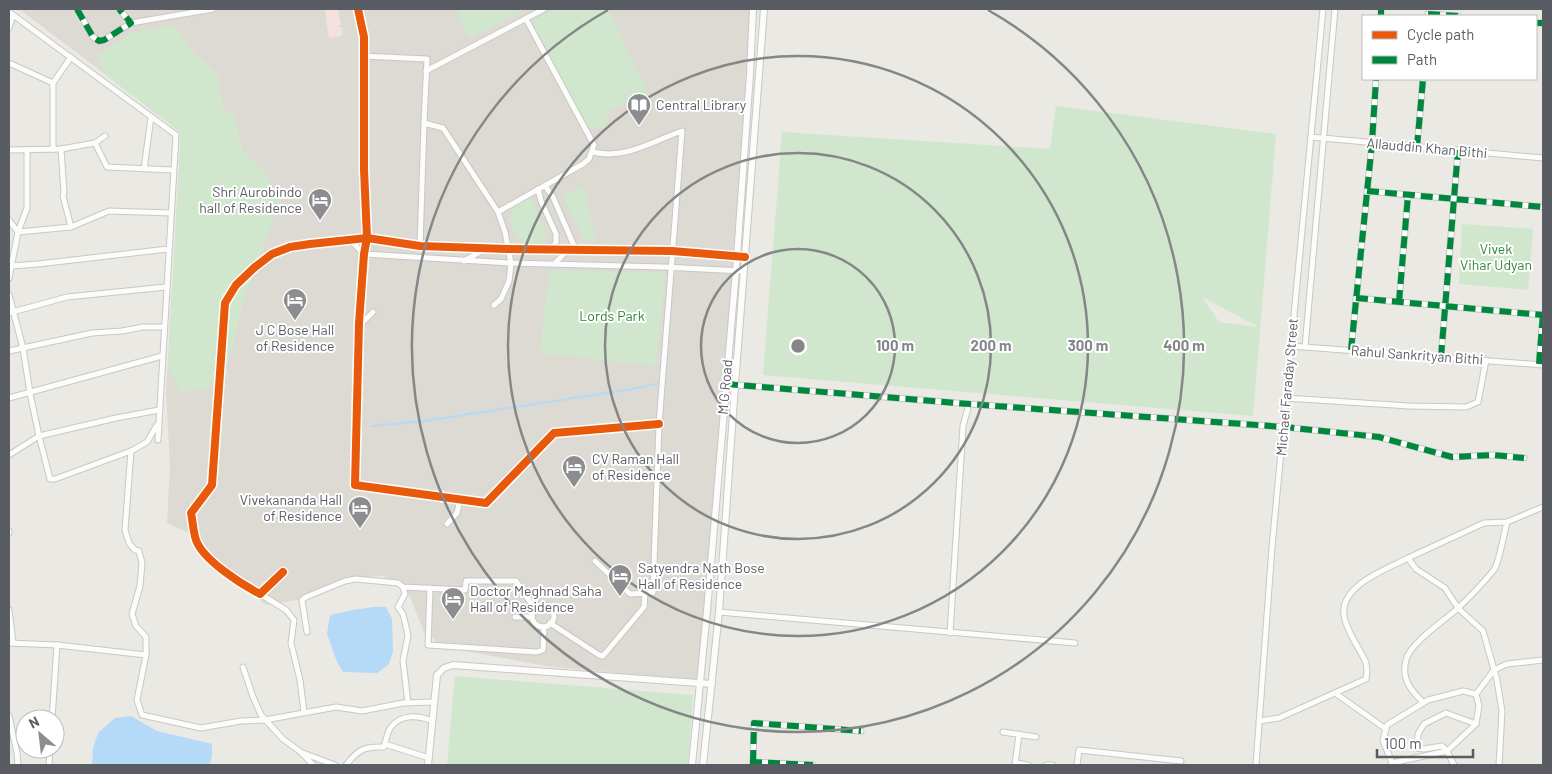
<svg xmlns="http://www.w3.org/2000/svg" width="1552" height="774" viewBox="0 0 1552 774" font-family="Barlow,sans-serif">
  <rect width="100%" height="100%" fill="#eae9e3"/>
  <path fill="#dcdad2" d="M19 9H757L702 681 546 666 438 646 434 638 425 635 413 604 404 585 382 576 352 578 303 599 266 605 237 581 192 534 167 523 170 465 166 392 181 133 146 105Z"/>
  <path fill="#f4e2de" d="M328 9H352L338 10 341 25H339V27H342L343 34 341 36 329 38 325 11 328 10Z"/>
  <g fill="#d0e7cd" fill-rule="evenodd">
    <path d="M456 9H528L469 38Z"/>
    <path d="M556 9H608L648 92 607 112V128H588L531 21Z"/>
    <path d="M175 25 194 53 218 75 222 105 234 116 243 152 264 171 280 201 245 295 229 360 207 390 180 391 168 366 181 133 107 76 97 56 130 33Z"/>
    <path d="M1056 106 1276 134 1253 416 763 375 782 132 1050 149ZM1203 298H1204L1259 327 1219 322Z"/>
    <path d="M583 186 596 241 584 240 562 195Z"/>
    <path d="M531 198 546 234 545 243C522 246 517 240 509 219L515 205Z"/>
    <path d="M1462 224 1533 229 1528 290 1459 284Z"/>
    <path d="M549 270 665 273 656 366 540 353Z"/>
    <path d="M455 676 693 695 688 765H447Z"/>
  </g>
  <g fill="#b4daf7">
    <path d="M374 607H386L392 619 393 652 389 664 377 673 343 672 337 662 327 634 330 615 353 610Z"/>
    <path d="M131 716 157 731 212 744V757L209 765H92L93 748 98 733 115 718Z"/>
  </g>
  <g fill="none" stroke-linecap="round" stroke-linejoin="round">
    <path stroke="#b4daf7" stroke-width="2" d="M372 426 425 421 632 389 660 383"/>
    <g stroke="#c7c8c7" stroke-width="7">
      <g id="minor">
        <path d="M77 9 93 37 99 41 104 40 131 23 213 9"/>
        <path d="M119 9 131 23"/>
        <path d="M358 9 364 37V169L367 238 364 254 359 323 355 485 486 503 554 433 659 424"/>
        <path d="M9 12 176 135 158 440"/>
        <path d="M1428 14 1458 16"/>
        <path d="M1381 16V9"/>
        <path d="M1536 23H1543"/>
        <path d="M9 28 13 15"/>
        <path d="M363 56 427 59 424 123 443 128 498 212 505 232 511 263 510 273 509 281 501 299 494 305"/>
        <path d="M9 63 53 83"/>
        <path d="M426 71 544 9"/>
        <path d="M1311 137 1543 158"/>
        <path d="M95 143 107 167 173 170"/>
        <path d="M1417 147 1423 79"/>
        <path d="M53 149V83L71 57"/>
        <path d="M61 149 64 192 63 196 71 227"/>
        <path d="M9 150 61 149 95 143 105 136"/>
        <path d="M593 152C625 160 653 141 682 131L659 424 653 593 630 594 595 561"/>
        <path d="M144 169 151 117"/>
        <path d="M545 186 553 197 575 248 579 250"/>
        <path d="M538 189 541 201 556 234V242L552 249"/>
        <path d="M1367 191 1543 207"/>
        <path d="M498 212 583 164 589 159 594 145 526 19"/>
        <path d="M9 220 18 232 71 227 109 211 171 213"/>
        <path d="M351 241 364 254 511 263 663 267 743 271"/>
        <path d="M420 246 424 123"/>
        <path d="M464 261 485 249"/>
        <path d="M554 264 568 250"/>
        <path d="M11 266 38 264 168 249"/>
        <path d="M9 278 18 232 27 208V150"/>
        <path d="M9 295 23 348 30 393 39 436 116 418 159 410"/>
        <path d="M1356 298 1543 315"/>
        <path d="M1399 302 1408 195"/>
        <path d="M9 313 67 297 166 287"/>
        <path d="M359 326 373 312"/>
        <path d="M1291 346 1543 365"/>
        <path d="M1305 347 1335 9"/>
        <path d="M1351 350 1372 143 1376 79"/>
        <path d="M9 351 92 333 122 331 143 327H164"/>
        <path d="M1441 357 1458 150"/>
        <path d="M1539 364 1543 314"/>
        <path d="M726 384 969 404 1284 427 1379 437 1452 457 1493 455 1524 458"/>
        <path d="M9 398 162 356"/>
        <path d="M1286 398 1409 406 1466 407 1478 402 1486 360"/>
        <path d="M131 451 125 530 129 543 135 550 139 551 142 563 140 586 132 614 136 626 146 637V655L137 700 142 715 201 728 241 721 265 720 336 707 362 711 403 703 433 702"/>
        <path d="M9 455 39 436 50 479H55L131 451 147 442 157 425"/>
        <path d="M447 524 457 513 460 499"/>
        <path d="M9 531V533"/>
        <path d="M1408 558 1484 523 1507 522 1543 507"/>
        <path d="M283 572 260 594C241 584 203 560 196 540 193 531 193 522 191 513L212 485 225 303 236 285 255 267 272 254 290 247 310 244 367 238 420 246 507 249 672 251 745 257"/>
        <path d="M403 587 405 594 398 607 403 614 408 635 403 661 408 703"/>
        <path d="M430 588 428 645 537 652 543 650 544 627"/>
        <path d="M260 594 286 610 294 620 291 643 300 680 304 712"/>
        <circle cx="543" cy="616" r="11"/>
        <path d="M9 610 13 642"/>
        <path d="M719 612 1075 643"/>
        <path d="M515 617H532"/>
        <path d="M550 623 599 655 603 656 644 607 645 593"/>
        <path d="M307 632 302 600 306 597 345 581 356 579 398 583 403 587 465 590 466 581H516L535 609"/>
        <path d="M950 633 963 426 969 404"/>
        <path d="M9 643 57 645 146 655"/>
        <path d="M243 667 253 697 261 715 283 739 302 753 313 765"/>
        <path d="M1335 693 1386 729"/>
        <path d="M1476 694 1494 670 1507 664 1543 660"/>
        <path d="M1423 702C1410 690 1401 678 1406 660 1409 644 1445 620 1457 609 1470 597 1483 583 1494 570 1499 563 1504 533 1507 522"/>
        <path d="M9 716 17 753 18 765"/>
        <path d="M52 719 57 645"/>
        <path d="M1259 721 1279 718 1366 679C1369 662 1364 659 1356 644 1351 635 1345 625 1344 615 1340 585 1387 569 1408 558L1416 569 1445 588 1458 608 1483 631 1497 680 1502 711 1499 765"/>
        <path d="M1003 732 1036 737"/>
        <path d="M385 744 429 758"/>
        <path d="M303 753 335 765"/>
        <path d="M753 762 754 723 861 731"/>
        <path d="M1016 763 1028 765"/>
        <path d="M49 765 50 749"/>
        <path d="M346 765C358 750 364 746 384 747 386 741 387 732 391 727 401 714 418 715 432 721"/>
        <path d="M753 765V762L813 765"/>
        <path d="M1015 765 1019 734"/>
        <path d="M1046 765H1053"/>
        <path d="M1077 765 1079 750 1181 761"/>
        <path d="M1256 765 1272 547 1323 9"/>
        <path d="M1391 765 1392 763 1383 740 1387 725 1428 700 1463 691 1476 694 1479 706 1476 724 1447 751 1392 763"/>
        <path d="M1454 765 1447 751 1442 746 1424 749 1417 748 1418 734 1424 724 1446 713 1476 724"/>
      </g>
    </g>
    <g stroke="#c7c8c7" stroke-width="8">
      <g id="tertiary">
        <path d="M428 765 437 675 444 668 453 665 712 684"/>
        <path d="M692 765 707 611 736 270 750 74 753 9"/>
        <path d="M703 765 719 612 735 385 764 9"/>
      </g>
    </g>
    <use href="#minor" stroke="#fcfcfb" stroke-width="5"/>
    <use href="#tertiary" stroke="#fcfcfb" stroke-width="6"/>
    <g stroke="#00873e" stroke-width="6" stroke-dasharray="12 6" stroke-linecap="butt">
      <path d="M77 9 93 37 99 41 104 40 131 23 119 9"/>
      <path d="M1428 14 1458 16"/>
      <path d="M1381 16V9"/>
      <path d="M1536 23H1543"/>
      <path d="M1417 147 1423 79"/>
      <path d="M1367 191 1543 207"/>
      <path d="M1356 298 1543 315"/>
      <path d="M1399 302 1408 195"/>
      <path d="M1351 350 1372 143 1376 79"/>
      <path d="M1441 357 1458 150"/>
      <path d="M1539 364 1543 314"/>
      <path d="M726 384 969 404 1284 427 1379 437 1452 457 1493 455 1524 458"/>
      <path d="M753 762 754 723 861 731"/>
      <path d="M753 765V762L813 765"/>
    </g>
    <g stroke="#fff" stroke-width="11">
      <g id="cycleway">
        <path d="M358 9 364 37V169L367 238 364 254 359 323 355 485 486 503 554 433 659 424"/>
        <path d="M283 572 260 594C241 584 203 560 196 540 193 531 193 522 191 513L212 485 225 303 236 285 255 267 272 254 290 247 310 244 367 238 420 246 507 249 672 251 745 257"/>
      </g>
    </g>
    <use href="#cycleway" stroke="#e8590c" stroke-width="8"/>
  </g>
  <g fill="none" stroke="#848688" stroke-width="2.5">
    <circle cx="798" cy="346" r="97"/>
    <circle cx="798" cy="346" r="193"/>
    <circle cx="798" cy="346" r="290"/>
    <path d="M988 10A386 386 0 1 1 608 10"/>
  </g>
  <defs>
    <g id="library-pin" transform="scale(1.25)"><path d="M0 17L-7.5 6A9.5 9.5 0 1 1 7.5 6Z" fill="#8c8d8f" stroke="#fff"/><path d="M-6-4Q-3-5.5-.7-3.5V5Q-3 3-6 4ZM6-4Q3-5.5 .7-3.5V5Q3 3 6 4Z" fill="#fff"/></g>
    <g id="hotel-pin" transform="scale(1.25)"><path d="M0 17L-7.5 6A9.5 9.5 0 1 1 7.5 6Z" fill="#8c8d8f" stroke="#fff"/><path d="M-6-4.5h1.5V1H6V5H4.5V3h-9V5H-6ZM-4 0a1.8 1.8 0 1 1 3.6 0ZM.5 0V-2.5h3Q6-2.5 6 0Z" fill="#fff"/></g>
  </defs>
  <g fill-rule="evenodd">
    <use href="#library-pin" x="639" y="105"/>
    <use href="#hotel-pin" x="320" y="200"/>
    <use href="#hotel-pin" x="295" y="300"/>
    <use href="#hotel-pin" x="574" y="467"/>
    <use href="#hotel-pin" x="360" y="508"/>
    <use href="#hotel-pin" x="620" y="576"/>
    <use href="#hotel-pin" x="453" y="599"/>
  </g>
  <g text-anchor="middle" stroke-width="4" stroke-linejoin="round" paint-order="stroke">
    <g font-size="14" fill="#595c62" stroke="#fff" text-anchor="start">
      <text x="656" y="110">Central Library</text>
      <text x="302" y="197" text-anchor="end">Shri Aurobindo<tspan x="302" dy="16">hall of Residence</tspan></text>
      <text x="295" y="335" text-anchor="middle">J C Bose Hall<tspan x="295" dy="16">of Residence</tspan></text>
      <text x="592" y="464">CV Raman Hall<tspan x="592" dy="16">of Residence</tspan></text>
      <text x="342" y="505" text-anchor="end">Vivekananda Hall<tspan x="342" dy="16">of Residence</tspan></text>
      <text x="638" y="573">Satyendra Nath Bose<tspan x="638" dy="16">Hall of Residence</tspan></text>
      <text x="470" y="596">Doctor Meghnad Saha<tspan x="470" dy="16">Hall of Residence</tspan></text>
    </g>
    <g font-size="14" fill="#595c62" stroke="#fff">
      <text transform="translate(1427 148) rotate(5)" y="5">Allauddin Khan Bithi</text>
      <text transform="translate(1417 355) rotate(4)" y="5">Rahul Sankrityan Bithi</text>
      <text transform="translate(725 387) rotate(-85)" y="5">M G Road</text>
      <text transform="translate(1287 387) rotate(-85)" y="5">Michael Faraday Street</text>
    </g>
    <g font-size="14" fill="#328737" stroke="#fff">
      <text x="1496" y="254">Vivek<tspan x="1496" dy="16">Vihar Udyan</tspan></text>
      <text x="612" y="321">Lords Park</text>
    </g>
  </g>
  <circle cx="798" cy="346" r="8" fill="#848688" stroke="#fff" stroke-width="2.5"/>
  <g font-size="15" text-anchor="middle" font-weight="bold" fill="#848688" stroke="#fff" stroke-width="4" stroke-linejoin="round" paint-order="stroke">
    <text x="895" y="351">100 m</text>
    <text x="991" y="351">200 m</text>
    <text x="1088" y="351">300 m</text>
    <text x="1184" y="351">400 m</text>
  </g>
  <rect width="1552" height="774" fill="none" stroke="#595c62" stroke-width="20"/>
  <rect x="1362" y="15" width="175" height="65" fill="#ffffff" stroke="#bdbec0"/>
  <rect x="1372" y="31" width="25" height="8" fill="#e8590c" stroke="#bdbec0"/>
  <text x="1407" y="40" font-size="15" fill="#595c62">Cycle path</text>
  <rect x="1372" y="56" width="25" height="8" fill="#00873e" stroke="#bdbec0"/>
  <text x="1407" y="65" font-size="15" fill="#595c62">Path</text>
  <g transform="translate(40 734) rotate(332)"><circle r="24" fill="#ffffff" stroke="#bdbec0"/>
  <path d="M0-4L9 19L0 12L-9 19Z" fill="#8c8d8f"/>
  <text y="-8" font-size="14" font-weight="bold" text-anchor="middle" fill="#595c62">N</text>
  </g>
  <path d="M1377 749v8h96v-8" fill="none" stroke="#595c62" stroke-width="2.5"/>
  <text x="1384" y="749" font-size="15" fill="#595c62" stroke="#ffffff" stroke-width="4" paint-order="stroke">100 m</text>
</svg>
